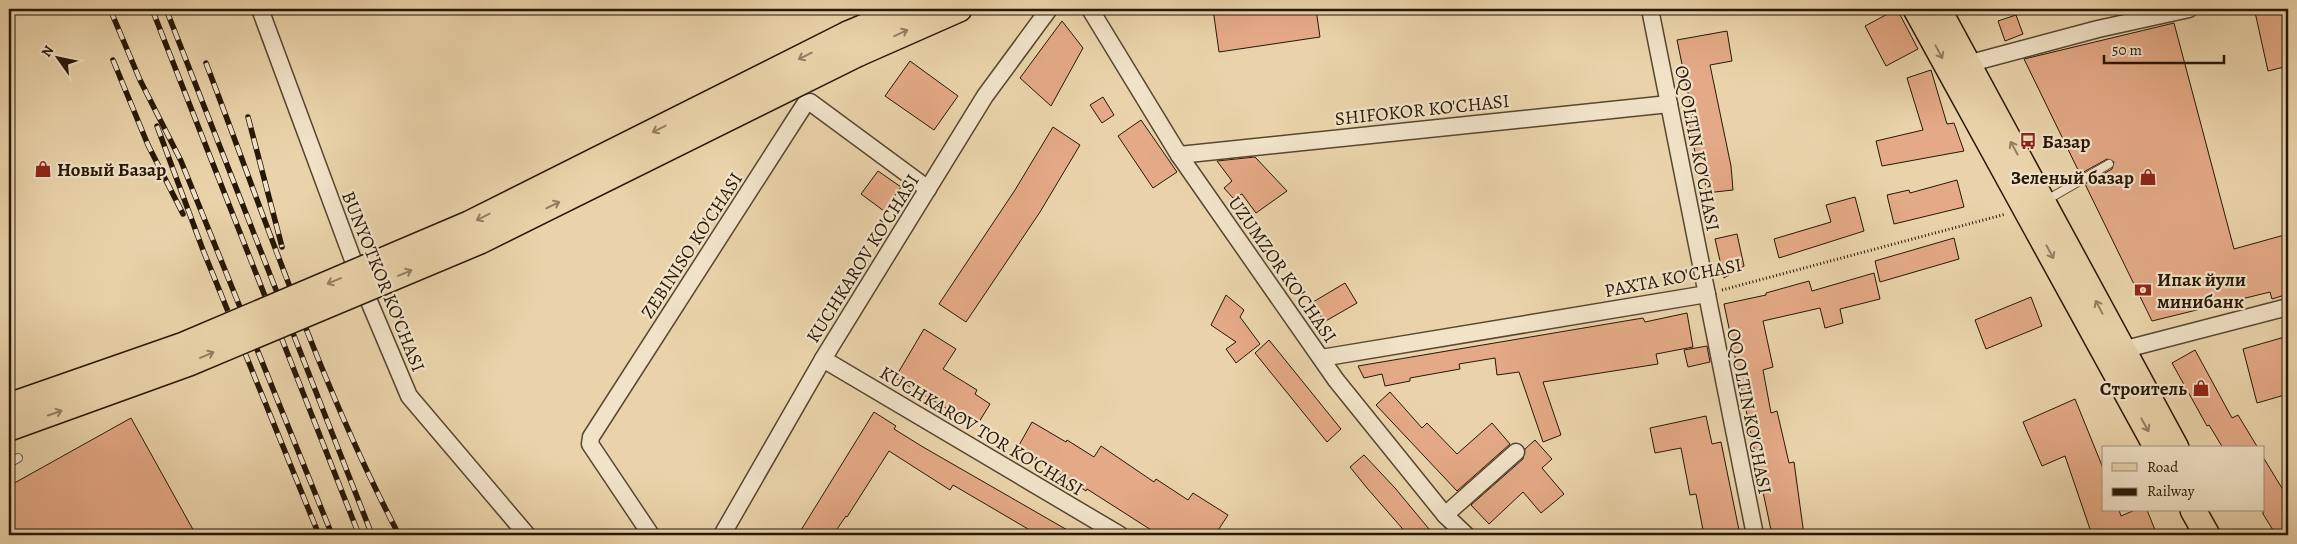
<svg xmlns="http://www.w3.org/2000/svg" width="2297" height="544" viewBox="0 0 2297 544" font-family="Alegreya,serif">
  <rect width="100%" height="100%" fill="#ead3aa"/>
  <filter id="stains"><feTurbulence type="fractalNoise" baseFrequency=".004" numOctaves="4"/><feColorMatrix values="0 0 0 0 .2 0 0 0 0 .09 0 0 0 0 .02 0 0 0 .5 -.17"/></filter>
  <radialGradient id="worn" r=".72"><stop offset=".6" stop-color="#630" stop-opacity="0"/><stop offset="1" stop-color="#630" stop-opacity=".3"/></radialGradient>
  <g fill="#e4a986" stroke="#271706">
    <path d="M1213 9H1316L1320 37 1219 52Z"/>
    <path d="M1897 9 1918 49 1886 66 1865 26Z"/>
    <path d="M2268 9H2288V66L2268 71 2255 12Z"/>
    <path d="M2016 15 2023 34 2005 41 1998 21Z"/>
    <path d="M1062 21 1083 48 1051 106 1020 78Z"/>
    <path d="M2174 23 2234 249 2288 234V294L2272 299 2270 292 2152 321 2085 184 2112 169 2114 162 2107 159 2080 174 2024 59Z"/>
    <path d="M1727 31 1732 61 1710 65 1731 166 1733 190 1706 193 1704 165 1698 167 1688 118 1693 117 1677 40Z"/>
    <path d="M910 61 958 96 934 130 885 96Z"/>
    <path d="M1931 70 1947 124 1954 123 1964 151 1882 166 1876 141 1923 130 1907 78Z"/>
    <path d="M1103 97 1114 115 1102 123 1090 105Z"/>
    <path d="M1141 120 1177 172 1153 188 1118 136Z"/>
    <path d="M1053 127 1080 145 1040 212 966 322 939 304 1015 190Z"/>
    <path d="M1255 157 1287 191 1256 213 1242 194 1233 198 1224 188 1232 181 1217 161Z"/>
    <path d="M878 171 901 187 884 211 861 194Z"/>
    <path d="M1957 180 1964 207 1894 224 1887 195 1909 190 1910 193Z"/>
    <path d="M1855 197 1864 231 1779 258 1774 239 1831 222 1826 205Z"/>
    <path d="M1737 234 1744 266 1724 278 1715 239Z"/>
    <path d="M1954 238 1959 259 1880 282 1875 261Z"/>
    <path d="M1874 273 1880 299 1840 309 1843 323 1825 328 1820 308 1763 321 1773 367 1763 370 1771 413 1777 411 1789 463 1794 462 1804 535H1772L1724 304 1766 295V293L1809 281 1812 291Z"/>
    <path d="M1345 283 1357 303 1324 322 1313 302Z"/>
    <path d="M1226 295 1244 310 1240 317 1260 344 1236 363 1226 349 1236 342 1211 325Z"/>
    <path d="M2031 297 2042 326 1986 349 1975 320Z"/>
    <path d="M1687 313 1693 347 1656 354 1658 364 1543 382 1561 435 1543 442 1519 372 1497 375 1495 358 1459 364 1460 369 1410 378V381L1385 386 1382 374 1364 378 1358 366 1643 318 1645 322Z"/>
    <path d="M924 329 956 349 943 369 977 390 975 394 990 404 979 422 964 413 961 417 895 378Z"/>
    <path d="M2288 336V394L2257 403 2243 349Z"/>
    <path d="M1269 340 1341 429 1327 442 1255 353Z"/>
    <path d="M1707 346 1710 362 1688 367 1684 350Z"/>
    <path d="M2195 350 2232 418 2238 415 2258 448H2223L2209 425 2207 426 2172 363Z"/>
    <path d="M1390 392 1422 428 1427 423 1457 454 1492 423 1510 444 1457 491 1376 405Z"/>
    <path d="M2075 399 2103 468V510H2119L2121 516 2135 510H2147L2157 535H2092L2065 456 2042 466 2023 422Z"/>
    <path d="M874 412 896 426 894 429 923 447 1076 535H1024L1028 529 953 485 950 490 889 451 847 517 846 516 833 535H798Z"/>
    <path d="M1706 416 1712 444 1721 442 1740 535H1704L1696 494 1690 495 1681 448 1655 453 1650 428Z"/>
    <path d="M131 418 196 535H9V486Z"/>
    <path d="M1032 422 1066 442 1067 440 1094 457 1101 446 1154 482 1156 479 1188 500 1193 493 1228 515 1215 535H1159L1087 489 1086 491 1049 467 1050 465 1018 447Z"/>
    <path d="M1535 440 1552 459 1542 468 1564 494 1541 513 1523 492 1489 524 1471 505 1523 459 1525 449Z"/>
    <path d="M1364 455 1395 488 1434 535H1408L1367 488 1350 467Z"/>
    <path d="M2263 457 2288 498V535H2276L2263 514Z"/>
  </g>
  <g fill="none" stroke-linecap="round" stroke-linejoin="round">
    <g stroke="#58462f" stroke-width="10">
      <g id="service">
        <path d="M2045 201 2109 164"/>
        <path d="M9 463 18 458"/>
      </g>
    </g>
    <g stroke="#58462f" stroke-width="19">
      <g id="minor">
        <path d="M260 9 363 287 409 396 527 535"/>
        <path d="M1090 9 1179 155 1336 380 1445 515 1466 535"/>
        <path d="M1650 9 1755 535"/>
        <path d="M1967 64 2098 29 2189 9"/>
        <path d="M1179 155 1669 104"/>
        <path d="M2122 350 2288 307"/>
        <path d="M1321 358 1707 294"/>
        <path d="M823 359 1120 535"/>
        <path d="M1445 515 1516 452"/>
        <path d="M651 535 590 444 591 437 805 104 810 102 928 189"/>
        <path d="M722 535 823 359 985 96 1049 9"/>
      </g>
    </g>
    <g stroke="#271706" stroke-width="28">
      <g id="primary">
        <path d="M1916 9 2157 448"/>
        <path d="M1938 9 2176 448"/>
        <path d="M848 34 907 9"/>
        <path d="M857 54 959 9"/>
        <path d="M2193 510 2207 535"/>
      </g>
    </g>
    <path stroke="#271706" stroke-width="3" stroke-dasharray="1 2.5" stroke-linecap="butt" d="M1722 290 2006 214"/>
    <use href="#service" stroke="#f1e2c8" stroke-width="8"/>
    <use href="#minor" stroke="#f1e2c8" stroke-width="16"/>
    <use href="#primary" stroke="#ead3aa" stroke-width="25"/>
    <g stroke="#271706" stroke-width="5.5">
      <g id="rail">
        <path d="M110 9 140 80 181 161 332 535"/>
        <path d="M152 9 359 535"/>
        <path d="M166 9 372 535"/>
        <path d="M113 60 148 145 183 214"/>
        <path d="M206 63C266 220 321 387 399 535"/>
        <path d="M248 117 282 247"/>
        <path d="M157 126 203 250 319 535"/>
      </g>
    </g>
    <use href="#rail" stroke="#f1e2c8" stroke-width="4" stroke-dasharray="11" stroke-linecap="butt"/>
    <g stroke="#271706" stroke-width="28" stroke-linecap="butt">
      <g id="primary-bridge">
        <path d="M9 406 184 345 469 224 848 34"/>
        <path d="M9 428 189 363 480 241 857 54"/>
      </g>
    </g>
    <use href="#primary-bridge" stroke="#ead3aa" stroke-width="25"/>
  </g>
  <defs><path id="oneway-shaft" d="M-6 0H5M1.5-3L5.5 0L1.5 3" fill="none" stroke-width="1.6" stroke-linecap="round" stroke-linejoin="round" transform="scale(1.25)"/></defs>
  <g stroke="#927e60">
    <use href="#oneway-shaft" transform="translate(901 33) rotate(-25)"/>
    <use href="#oneway-shaft" transform="translate(1939 52) rotate(62)"/>
    <use href="#oneway-shaft" transform="translate(805 56) rotate(153)"/>
    <use href="#oneway-shaft" transform="translate(659 129) rotate(153)"/>
    <use href="#oneway-shaft" transform="translate(2014 148) rotate(-119)"/>
    <use href="#oneway-shaft" transform="translate(553 205) rotate(-26)"/>
    <use href="#oneway-shaft" transform="translate(483 217) rotate(153)"/>
    <use href="#oneway-shaft" transform="translate(2050 252) rotate(62)"/>
    <use href="#oneway-shaft" transform="translate(405 273) rotate(-23)"/>
    <use href="#oneway-shaft" transform="translate(334 281) rotate(157)"/>
    <use href="#oneway-shaft" transform="translate(2099 307) rotate(-118)"/>
    <use href="#oneway-shaft" transform="translate(207 355) rotate(-23)"/>
    <use href="#oneway-shaft" transform="translate(55 413) rotate(-19)"/>
    <use href="#oneway-shaft" transform="translate(2145 425) rotate(61)"/>
  </g>
  <defs>
    <g id="bus-bare" transform="scale(1.35)"><path d="M-5-6H5V4H4V6H2V4H-2V6H-4V4H-5ZM-3.5-4V0h7V-4ZM-3.5 1.2v1.5H-2V1.2ZM2 1.2v1.5H3.5V1.2Z" fill="#8f2418" stroke="#f1e2c8" stroke-width="2.5" paint-order="stroke"/></g>
    <g id="shop-bare" transform="scale(1.35)"><path d="M-5-2.5h2.3a2.7 3.5 0 0 1 5.4 0H5L5.5 6h-11ZM-1.5-2.5h3a1.5 2.3 0 0 0-3 0Z" fill="#8f2418" stroke="#f1e2c8" stroke-width="2.5" paint-order="stroke"/></g>
    <g id="bank-bare" transform="scale(1.35)"><path d="M-6-4H6V4H-6ZM0-2.3a2.3 2.3 0 1 0 0 4.6a2.3 2.3 0 1 0 0-4.6Z" fill="#8f2418" stroke="#f1e2c8" stroke-width="2.5" paint-order="stroke"/></g>
  </defs>
  <g fill-rule="evenodd">
    <use href="#bus-bare" x="2028" y="141"/>
    <use href="#shop-bare" x="43" y="169"/>
    <use href="#shop-bare" x="2148" y="177"/>
    <use href="#bank-bare" x="2143" y="290"/>
    <use href="#shop-bare" x="2201" y="388"/>
  </g>
  <g text-anchor="middle" stroke-width="4.5" stroke-linejoin="round" paint-order="stroke">
    <g font-size="19" fill="#271706" stroke="#f1e2c8">
      <text transform="translate(1422 109) rotate(-6)" y="7">SHIFOKOR KO'CHASI</text>
      <text transform="translate(1698 148) rotate(79)" y="7">OQ OLTIN KO'CHASI</text>
      <text transform="translate(691 245) rotate(-57)" y="7">ZEBINISO KO'CHASI</text>
      <text transform="translate(862 258) rotate(-58)" y="7">KUCHKAROV KO'CHASI</text>
      <text transform="translate(1283 269) rotate(55)" y="7">UZUMZOR KO'CHASI</text>
      <text transform="translate(1673 277) rotate(-11)" y="7">PAXTA KO'CHASI</text>
      <text transform="translate(384 281) rotate(68)" y="7">BUNYOTKOR KO'CHASI</text>
      <text transform="translate(1750 411) rotate(79)" y="7">OQ OLTIN KO'CHASI</text>
      <text transform="translate(982 430) rotate(31)" y="7">KUCHKAROV TOR KO'CHASI</text>
    </g>
    <g font-size="19" font-weight="bold" fill="#271706" stroke="#f1e2c8" text-anchor="start">
      <text x="2042" y="148">Базар</text>
      <text x="57" y="176">Новый Базар</text>
      <text x="2134" y="184" text-anchor="end">Зеленый базар</text>
      <text x="2157" y="286">Ипак йули<tspan x="2157" dy="22">минибанк</tspan></text>
      <text x="2187" y="395" text-anchor="end">Строитель</text>
    </g>
  </g>
  <rect width="2297" height="544" fill="none" stroke="#ead3aa" stroke-width="30"/>
  <rect x="10" y="10" width="2277" height="524" fill="none" stroke="#271706" stroke-width="2.5"/>
  <rect x="15" y="15" width="2267" height="514" fill="none" stroke="#271706"/>
  <rect x="2102" y="446" width="162" height="65" fill="#f1e2c8" stroke="#a0917a"/>
  <rect x="2112" y="463" width="25" height="8" fill="#ead3aa" stroke="#a0917a"/>
  <text x="2147" y="472" font-size="15" fill="#271706">Road</text>
  <rect x="2112" y="488" width="25" height="8" fill="#271706" stroke="#a0917a"/>
  <text x="2147" y="496" font-size="15" fill="#271706">Railway</text>
  <g transform="translate(58 58) rotate(303)" stroke="#f1e2c8" stroke-width="4" paint-order="stroke">
  <path d="M0-4L9 19L0 12L-9 19Z" fill="#271706"/>
  <text y="-8" font-size="14" font-weight="bold" text-anchor="middle" fill="#271706">N</text>
  </g>
  <path d="M2104 55v8h120v-8" fill="none" stroke="#271706" stroke-width="2.5"/>
  <text x="2112" y="55" font-size="15" fill="#271706" stroke="#f1e2c8" stroke-width="4" paint-order="stroke">50 m</text>
  <rect width="100%" height="100%" filter="url(#stains)"/>
  <rect width="100%" height="100%" fill="url(#worn)"/>
</svg>
